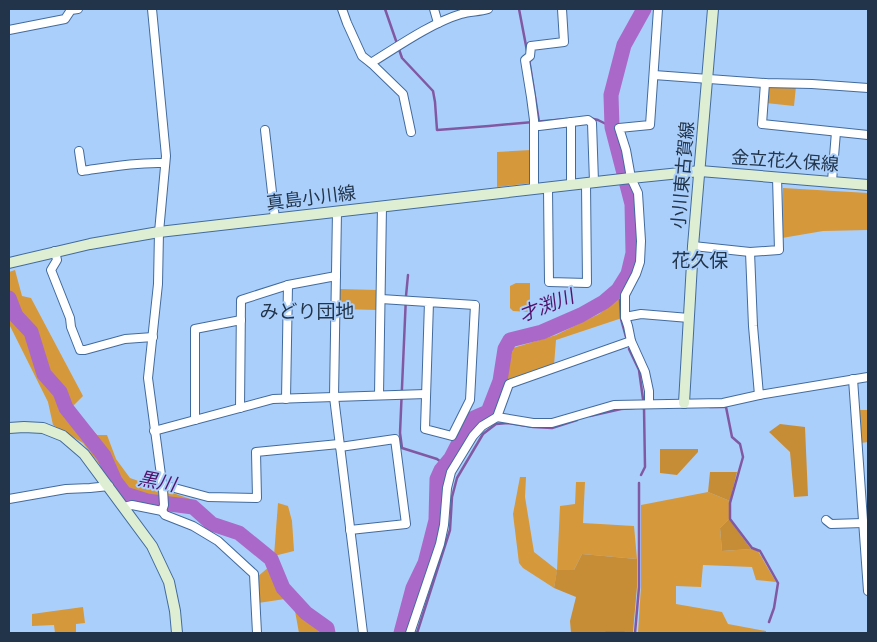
<svg xmlns="http://www.w3.org/2000/svg" width="877" height="642" viewBox="0 0 877 642" font-family="Cabin,'Noto Sans JP',sans-serif">
  <rect width="100%" height="100%" fill="#abcffb"/>
  <g fill="#d5983b">
    <path d="M796 86 794 106 766 103 767 87Z"/>
    <path d="M531 150 532 183 497 187V152Z"/>
    <path d="M783 188 868 193V230L823 231 782 238Z"/>
    <path d="M15 270 22 296 31 298 83 396 72 407 97 435H107L116 459 130 478 193 500 196 506 191 508 149 505 123 495 83 443 53 425 48 402 9 324V272Z"/>
    <path d="M516 283H530V312L513 311 510 308V286Z"/>
    <path d="M339 289 378 290 377 310 339 309Z"/>
    <path d="M622 296V318L556 340 554 365 505 383 513 348 556 335 599 314Z"/>
    <path d="M859 410H868V442L861 443Z"/>
    <path d="M520 477H526L525 497 534 552 557 570 560 506 575 504 576 482H585L583 523 634 526 637 559 582 554 574 570 557 571 554 588 523 568 519 563 513 514Z"/>
    <path d="M708 492 730 501 729 519 720 528 722 551 751 549 758 551 776 582 756 580 752 567 703 565 701 587 676 586V604L722 612 728 624 766 631V633H638L641 586V505Z"/>
    <path d="M278 503 288 506 292 521 294 551 274 556Z"/>
    <path d="M270 566 279 589 306 616 324 630 325 633H299L295 611 285 599 258 603 256 578Z"/>
    <path d="M83 607 85 623 76 624V633H55L54 625 32 626V614Z"/>
  </g>
  <g fill="#c78d36">
    <path d="M780 424 805 427 808 496 794 497 790 452 769 432Z"/>
    <path d="M660 449H698V452L677 475 660 473Z"/>
    <path d="M710 472H737L730 501 708 492Z"/>
    <path d="M729 519 751 549 722 551 720 528Z"/>
    <path d="M582 554 637 559V587L633 632 571 633 570 621 576 597 554 588 557 570H574Z"/>
  </g>
  <g fill="none" stroke-linecap="round" stroke-linejoin="round">
    <g stroke="#8159a3" stroke-width="2.5">
      <path d="M385 9 402 58 433 91 435 102 437 130 489 126 567 119"/>
      <path d="M519 9 527 51"/>
      <path d="M529 59 539 122"/>
      <path d="M589 118 598 120 612 127"/>
      <path d="M408 275 406 296 400 433 402 448 437 459 445 465"/>
      <path d="M620 300 621 319 626 337"/>
      <path d="M629 349 639 370 643 399"/>
      <path d="M710 407H726L732 437 740 444 743 457 730 503V519L752 548 760 551 778 583 774 608 769 622"/>
      <path d="M590 416 621 409 634 408"/>
      <path d="M641 475 645 467 644 408H642"/>
      <path d="M417 633 450 530 452 497 457 478 483 434 496 424 508 423 533 427 552 428 577 420"/>
      <path d="M606 633H624"/>
      <path d="M635 633 639 587V483"/>
    </g>
    <g stroke="#aa69c9" stroke-width="15">
      <path d="M9 298 16 316 31 332 44 374 60 392 66 408 104 456 115 481 125 494 147 501 193 507 212 524 239 533 271 559 283 588 306 613 327 628 328 633"/>
      <path d="M401 633 413 588 425 563 436 520 437 479 441 470 451 458 468 425 474 418 488 412 500 381 505 349 510 340 542 332 581 315 604 302 618 290 628 274 633 253 632 204 612 127 611 95 624 45 644 9"/>
    </g>
    <g stroke="#426b9d" stroke-width="10">
      <g id="street">
        <path d="M152 9 166 156 159 232 158 284 148 378 163 490 164 505 162 511"/>
        <path d="M342 9 347 23 362 56 371 63C397 47 431 23 461 14 470 11 479 12 488 9"/>
        <path d="M434 9 438 23"/>
        <path d="M9 30 65 19 71 10 78 9"/>
        <path d="M371 63 403 94 411 132"/>
        <path d="M654 75 765 83 812 84 868 88"/>
        <path d="M765 83 762 124 868 135"/>
        <path d="M534 125 539 126 588 120 592 123 594 182"/>
        <path d="M265 130 275 219"/>
        <path d="M79 151 82 171C110 167 137 162 165 163"/>
        <path d="M832 181 836 132"/>
        <path d="M571 185V122"/>
        <path d="M548 188 549 282 587 283 586 183"/>
        <path d="M534 189V120L531 97 525 60 530 56 531 46 564 42 562 9"/>
        <path d="M337 211 334 397 363 633"/>
        <path d="M693 246 750 252 779 250 777 177"/>
        <path d="M55 251 57 260 51 270 70 318 71 327 80 350H85L125 339 153 337"/>
        <path d="M750 252 753 326 759 395"/>
        <path d="M381 299 475 305 470 400 452 436 425 429 429 302"/>
        <path d="M625 317 641 314 689 318"/>
        <path d="M853 379 868 591"/>
        <path d="M379 395 382 206"/>
        <path d="M286 399 288 285"/>
        <path d="M649 403V391L645 372 631 341 628 326 625 317V295L636 274 640 262 641 241 638 193 631 178 626 150 619 128 650 125 658 9"/>
        <path d="M240 408 241 300 288 285 336 276"/>
        <path d="M497 417 533 423H552L614 405 723 403 759 395 868 377"/>
        <path d="M195 420V329L241 320"/>
        <path d="M154 431 273 399 426 394"/>
        <path d="M340 447 395 439 406 524 350 530"/>
        <path d="M162 487 167 486 208 497 257 498 256 452 339 444"/>
        <path d="M9 499 66 489 90 488 109 486"/>
        <path d="M124 507 132 505 162 511 165 515 193 526 218 541 254 574 257 633"/>
        <path d="M826 520 831 524 863 523"/>
        <path d="M410 633 440 544 444 525 447 488 451 472 473 436 482 426 497 417 509 384 631 341"/>
      </g>
    </g>
    <g stroke="#426b9d" stroke-width="12">
      <g id="secondary">
        <path d="M9 263 90 244 159 232 631 178 700 171 868 185"/>
        <path d="M684 403 693 246 713 9"/>
        <path d="M9 428 24 427 43 428 63 436 84 454 152 546 169 582 175 611 177 633"/>
      </g>
    </g>
    <use href="#street" stroke="#fff" stroke-width="8"/>
    <use href="#secondary" stroke="#deeed3" stroke-width="10"/>
  </g>
  <g text-anchor="middle" stroke-width="4" stroke-linejoin="round" paint-order="stroke">
    <g font-size="18" fill="#223449" stroke="#abcffb">
      <text transform="translate(785 161) rotate(4)" y="6">金立花久保線</text>
      <text transform="translate(683 175) rotate(-85)" y="6">小川東古賀線</text>
      <text transform="translate(311 198) rotate(-7)" y="6">真島小川線</text>
    </g>
    <g font-size="19" fill="#223449" stroke="#abcffb">
      <text x="700" y="267">花久保</text>
      <text x="307" y="318">みどり団地</text>
    </g>
    <g font-size="19" font-style="italic" fill="#52126b" stroke="#abcffb">
      <text transform="translate(546 305) rotate(-21)" y="7">才渕川</text>
      <text transform="translate(157 481) rotate(11)" y="7">黒川</text>
    </g>
  </g>
  <rect width="877" height="642" fill="none" stroke="#223449" stroke-width="20"/>
</svg>
